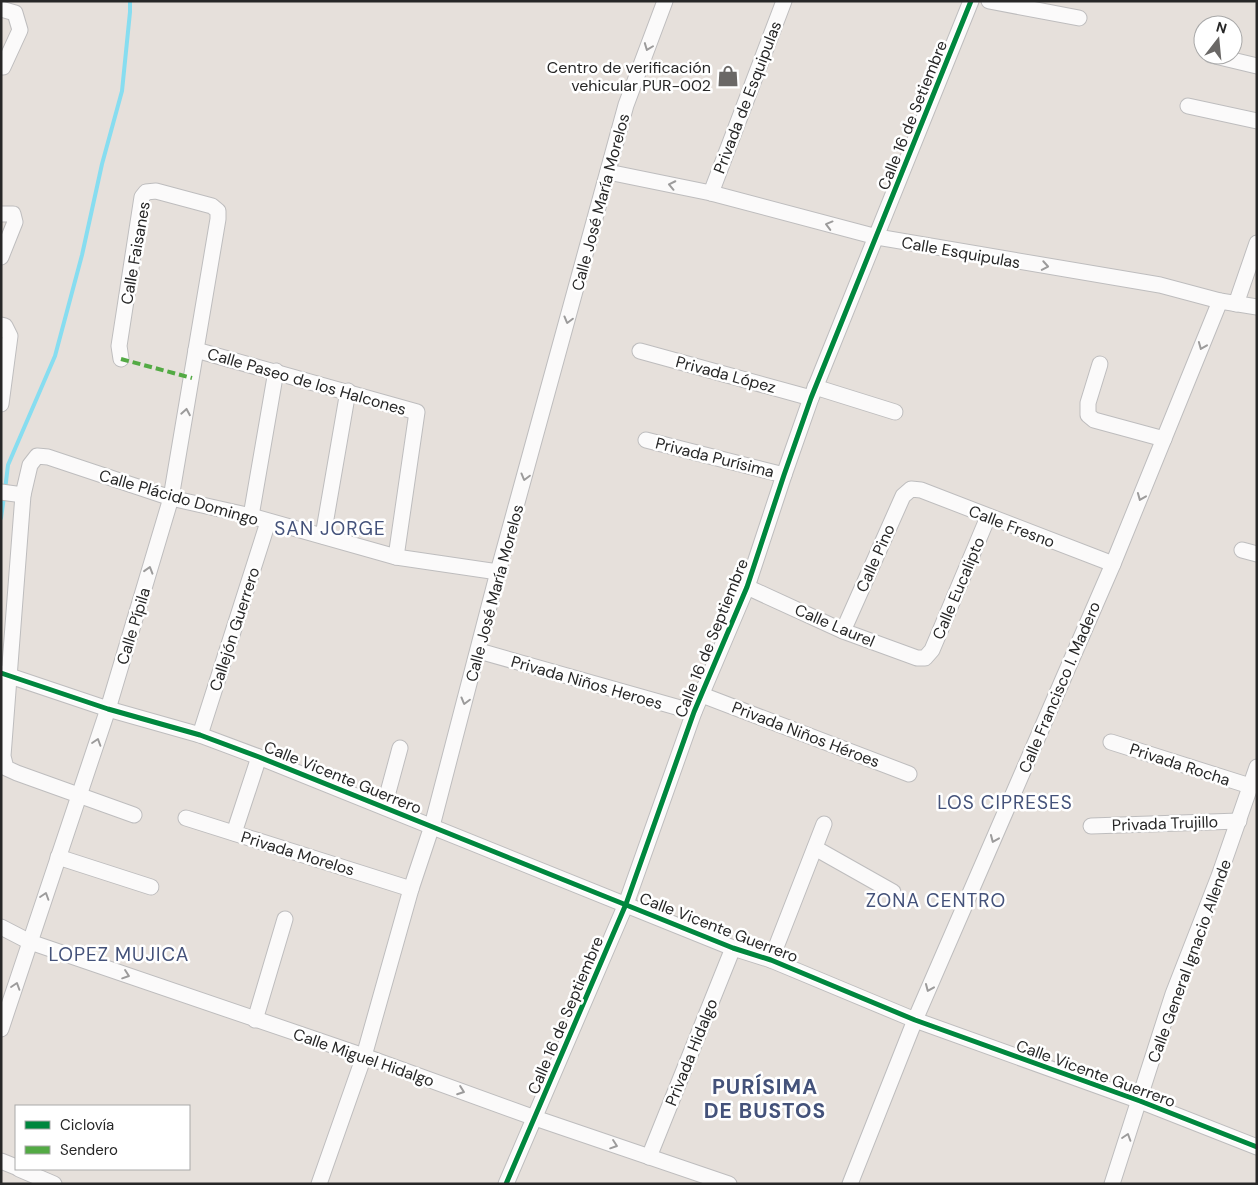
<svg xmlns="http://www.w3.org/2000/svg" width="1258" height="1185" viewBox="0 0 1258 1185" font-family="'DM Sans',sans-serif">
  <rect width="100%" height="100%" fill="#e6e0db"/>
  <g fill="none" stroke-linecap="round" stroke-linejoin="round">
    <g stroke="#87ddf0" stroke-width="4">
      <path d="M5 490 8 465 55 356 82 255 102 164 122 91 130 12V1"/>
      <path d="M1 518 4 497"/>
    </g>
    <g stroke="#bebdbe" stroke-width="17">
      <g id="minor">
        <path d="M989 1 1079 18"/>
        <path d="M1 9 15 13 20 30 3 67H1"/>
        <path d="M1211 55 1257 66"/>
        <path d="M1188 106 1257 121"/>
        <path d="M608 172 711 193 877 237 1160 285 1220 301 1257 307"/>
        <path d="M711 193 784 1"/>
        <path d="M1 214H13L15 222 1 257"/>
        <path d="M1236 304 1257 243"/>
        <path d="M1 325 5 326 10 336 1 404"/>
        <path d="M196 350 417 412 396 557"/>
        <path d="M640 351 811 398"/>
        <path d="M1100 364 1088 403V415L1094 420 1164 439"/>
        <path d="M815 387 895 412"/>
        <path d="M646 440 784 475"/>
        <path d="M1 492 23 495"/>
        <path d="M251 516 276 371"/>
        <path d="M323 536 348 391"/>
        <path d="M1242 550 1257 554"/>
        <path d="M747 587 843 631 917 658H925L932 650 988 517"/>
        <path d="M843 631 903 496 911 489 921 490 1113 564"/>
        <path d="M479 651 694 712"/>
        <path d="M1 673 108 709 200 735 259 757 733 948 771 960 915 1020 1140 1101 1257 1147"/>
        <path d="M702 695 909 774"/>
        <path d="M200 735 268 522"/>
        <path d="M1111 742 1250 786"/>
        <path d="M384 807 400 748"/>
        <path d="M134 815 17 773 6 768 3 756 23 495 30 465 37 456 48 457 171 498 251 516 396 557 498 572"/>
        <path d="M186 818 411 889"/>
        <path d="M1091 826 1239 821"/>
        <path d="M234 833 259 757"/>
        <path d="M815 848 893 892"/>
        <path d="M58 857 151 887"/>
        <path d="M1 927 30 942 364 1056 535 1118 729 1184"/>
        <path d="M771 960 824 824"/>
        <path d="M255 1020 285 919"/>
        <path d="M1 1029 108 709 171 498 218 219V211L212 206 156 191 146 192 142 197 119 346 121 359"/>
        <path d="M649 1157 733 948"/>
        <path d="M1 1161 16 1167"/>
        <path d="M19 1169 54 1184"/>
        <path d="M319 1184 364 1056 411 889 432 826 498 572 626 105 665 1"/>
        <path d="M506 1184 626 904 694 712 747 587 784 475 811 398 971 1"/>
        <path d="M850 1184 915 1020 1113 564 1220 301"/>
        <path d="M1112 1184 1173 994 1219 876 1257 767"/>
      </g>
    </g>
    <use href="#minor" stroke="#fbfafa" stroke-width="15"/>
    <path stroke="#53aa44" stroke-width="4" stroke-dasharray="8 4" stroke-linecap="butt" d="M121 359 192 378"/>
    <g stroke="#fff" stroke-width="8">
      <g id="cycleway">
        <path d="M1 673 108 709 200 735 259 757 733 948 771 960 915 1020 1140 1101 1257 1147"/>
        <path d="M506 1184 626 904 694 712 747 587 784 475 811 398 971 1"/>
      </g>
    </g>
    <use href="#cycleway" stroke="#00873e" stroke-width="5"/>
  </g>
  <defs><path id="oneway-chevron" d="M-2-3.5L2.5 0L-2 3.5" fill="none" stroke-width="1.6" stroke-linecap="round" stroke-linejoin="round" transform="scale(1.25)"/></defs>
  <g stroke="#9c9b9b">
    <use href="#oneway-chevron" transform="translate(648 47) rotate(111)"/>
    <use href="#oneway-chevron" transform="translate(672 185) rotate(-168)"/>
    <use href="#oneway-chevron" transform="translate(829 225) rotate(-165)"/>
    <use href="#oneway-chevron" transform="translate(1045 266) rotate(10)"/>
    <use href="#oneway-chevron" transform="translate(568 320) rotate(105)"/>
    <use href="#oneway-chevron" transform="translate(1202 346) rotate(112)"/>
    <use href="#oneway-chevron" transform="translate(186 412) rotate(-80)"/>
    <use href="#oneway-chevron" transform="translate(525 477) rotate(105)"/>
    <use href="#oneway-chevron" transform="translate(1141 497) rotate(112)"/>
    <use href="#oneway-chevron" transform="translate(149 570) rotate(-73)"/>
    <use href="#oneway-chevron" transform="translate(465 701) rotate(105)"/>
    <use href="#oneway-chevron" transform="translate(97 742) rotate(-72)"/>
    <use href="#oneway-chevron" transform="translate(994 839) rotate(113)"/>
    <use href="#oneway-chevron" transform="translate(45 896) rotate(-72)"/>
    <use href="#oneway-chevron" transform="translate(126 975) rotate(19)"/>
    <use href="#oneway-chevron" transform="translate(16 986) rotate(-72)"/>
    <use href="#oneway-chevron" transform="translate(929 988) rotate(113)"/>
    <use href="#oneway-chevron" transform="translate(461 1091) rotate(20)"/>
    <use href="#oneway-chevron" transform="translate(1127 1137) rotate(-72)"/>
    <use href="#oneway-chevron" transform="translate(614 1145) rotate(19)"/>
  </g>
  <defs>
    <g id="shop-bare" transform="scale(1.725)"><path d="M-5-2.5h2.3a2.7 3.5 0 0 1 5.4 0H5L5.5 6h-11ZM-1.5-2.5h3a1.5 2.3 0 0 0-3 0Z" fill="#6a6866" stroke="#fff" stroke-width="2.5" paint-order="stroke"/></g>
  </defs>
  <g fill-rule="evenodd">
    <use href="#shop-bare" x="728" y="76"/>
  </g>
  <g text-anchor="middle" stroke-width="5" stroke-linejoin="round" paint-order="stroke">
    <g font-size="16" fill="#272727" stroke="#fff" text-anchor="end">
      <text x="711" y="73">Centro de verificación<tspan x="711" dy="18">vehicular PUR-002</tspan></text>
    </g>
    <g font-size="16" fill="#272727" stroke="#fff">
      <text transform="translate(747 97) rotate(-69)" y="6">Privada de Esquipulas</text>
      <text transform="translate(912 115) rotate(-68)" y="6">Calle 16 de Setiembre</text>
      <text transform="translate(600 202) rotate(-75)" y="6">Calle José María Morelos</text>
      <text transform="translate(961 252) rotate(10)" y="6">Calle Esquipulas</text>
      <text transform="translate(135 253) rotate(-80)" y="6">Calle Faisanes</text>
      <text transform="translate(726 374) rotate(15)" y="6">Privada López</text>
      <text transform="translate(307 381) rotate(16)" y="6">Calle Paseo de los Halcones</text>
      <text transform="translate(715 457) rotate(14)" y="6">Privada Purísima</text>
      <text transform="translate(179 497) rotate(16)" y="6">Calle Plácido Domingo</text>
      <text transform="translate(1012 526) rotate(21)" y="6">Calle Fresno</text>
      <text transform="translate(875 558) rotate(-66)" y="6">Calle Pino</text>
      <text transform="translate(958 588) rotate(-67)" y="6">Calle Eucalipto</text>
      <text transform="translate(494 593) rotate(-75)" y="6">Calle José María Morelos</text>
      <text transform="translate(835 625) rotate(23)" y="6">Calle Laurel</text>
      <text transform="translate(133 626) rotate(-73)" y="6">Calle Pípila</text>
      <text transform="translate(234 629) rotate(-72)" y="6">Callejón Guerrero</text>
      <text transform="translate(711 638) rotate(-68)" y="6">Calle 16 de Septiembre</text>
      <text transform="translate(587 682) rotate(16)" y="6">Privada Niños Heroes</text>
      <text transform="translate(1059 687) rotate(-67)" y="6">Calle Francisco I. Madero</text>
      <text transform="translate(806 734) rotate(21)" y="6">Privada Niños Héroes</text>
      <text transform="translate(1180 764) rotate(18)" y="6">Privada Rocha</text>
      <text transform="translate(343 777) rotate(22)" y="6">Calle Vicente Guerrero</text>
      <text transform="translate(1165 823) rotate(-2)" y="6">Privada Trujillo</text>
      <text transform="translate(298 853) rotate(17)" y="6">Privada Morelos</text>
      <text transform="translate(719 927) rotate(21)" y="6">Calle Vicente Guerrero</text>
      <text transform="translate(1189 961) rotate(-70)" y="6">Calle General Ignacio Allende</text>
      <text transform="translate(565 1015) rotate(-67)" y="6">Calle 16 de Septiembre</text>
      <text transform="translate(691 1052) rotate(-68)" y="6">Privada Hidalgo</text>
      <text transform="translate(364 1057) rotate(19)" y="6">Calle Miguel Hidalgo</text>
      <text transform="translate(1096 1073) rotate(20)" y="6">Calle Vicente Guerrero</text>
    </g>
    <g font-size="19" letter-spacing="1" fill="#44527a" stroke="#fff">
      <text x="330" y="535">SAN JORGE</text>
      <text x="1005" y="809">LOS CIPRESES</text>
      <text x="936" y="907">ZONA CENTRO</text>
      <text x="119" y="961">LOPEZ MUJICA</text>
    </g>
    <g font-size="21" font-weight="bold" letter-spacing="1" fill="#44527a" stroke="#fff">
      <text x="765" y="1094">PURÍSIMA<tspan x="765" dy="24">DE BUSTOS</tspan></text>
    </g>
  </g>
  <rect width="1258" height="1185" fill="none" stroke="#272727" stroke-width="5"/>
  <rect x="15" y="1105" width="175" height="65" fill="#ffffff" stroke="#a9a9a9"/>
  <rect x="25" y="1121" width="25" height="8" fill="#00873e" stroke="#a9a9a9"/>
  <text x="60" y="1130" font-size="15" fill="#272727">Ciclovía</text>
  <rect x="25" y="1146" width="25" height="8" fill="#53aa44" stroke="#a9a9a9"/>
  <text x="60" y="1155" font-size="15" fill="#272727">Sendero</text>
  <g transform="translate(1218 40) rotate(16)"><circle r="24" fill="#ffffff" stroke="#a9a9a9"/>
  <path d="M0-4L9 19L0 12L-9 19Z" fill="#6a6866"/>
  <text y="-8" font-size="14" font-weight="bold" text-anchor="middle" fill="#272727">N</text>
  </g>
</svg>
